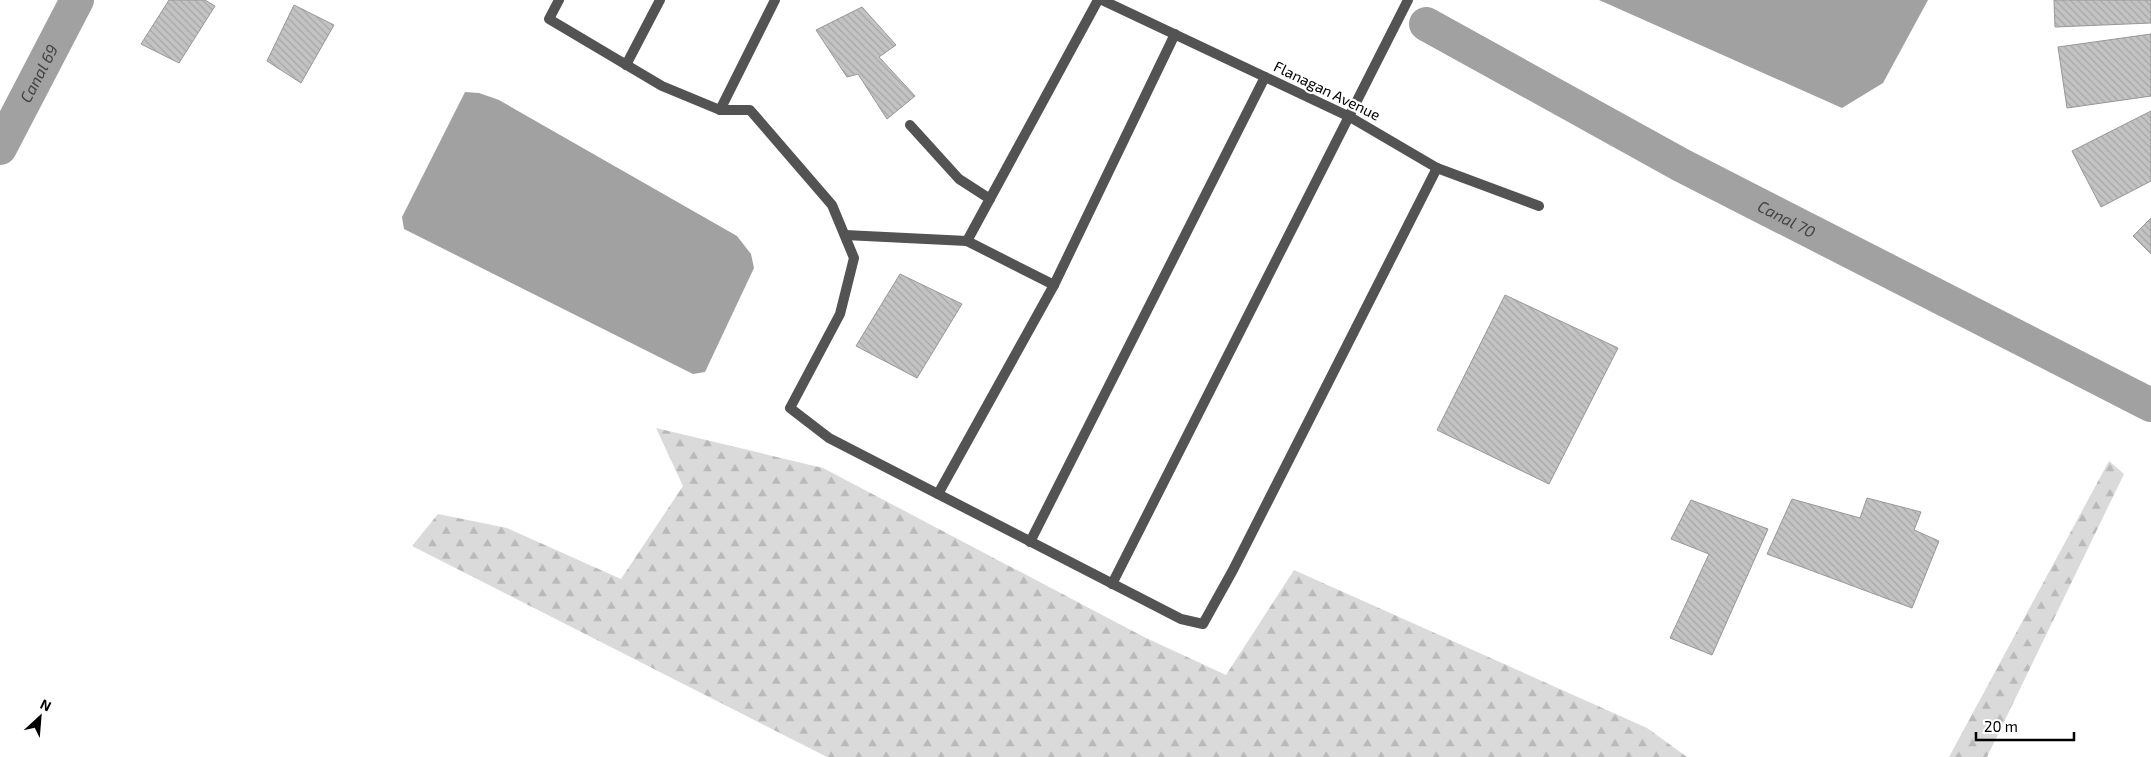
<svg xmlns="http://www.w3.org/2000/svg" width="2151" height="757" viewBox="0 0 2151 757" font-family="'Exo 2',sans-serif">
  <defs>
    <pattern id="forest-firs" width="22" height="20" patternUnits="userSpaceOnUse" patternTransform="scale(1.25)"><rect width="22" height="20" fill="#dadada"/><path d="M5 1l3.5 6h-7zM16 11l3.5 6h-7z" fill="#b9b9b9"/></pattern>
    <pattern id="building-back-hatch" width="6" height="6" patternUnits="userSpaceOnUse" patternTransform="scale(1.25)"><rect width="6" height="6" fill="#c3c3c3"/><path d="M-1 5l2 2M0 0l6 6M5-1l2 2" fill="none" stroke="#a6a6a6"/></pattern>
  </defs>
  <rect width="100%" height="100%" fill="#fff"/>
  <g fill="url(#forest-firs)">
    <path d="M656 428 823 468 1144 637 1226 675 1294 570 1647 728 1687 757H827L412 546 438 514 507 528 621 579 683 486Z"/>
    <path d="M2109 461 2124 474 1987 757H1949Z"/>
  </g>
  <g fill="#a1a1a1">
    <path d="M1599 0H1928L1883 83 1842 108Z"/>
    <path d="M465 92 479 93 499 100 737 236 751 254 754 268 705 372 693 374 404 229 402 217Z"/>
  </g>
  <g fill="none" stroke-linecap="round" stroke-linejoin="round">
    <g stroke="#a1a1a1" stroke-width="34">
      <path id="s1" d="M1426 24 1681 165 2151 405"/>
      <path id="s2" d="M0 148 77 0"/>
    </g>
  </g>
  <g fill="url(#building-back-hatch)" stroke="#979797">
    <path d="M169 0H205L215 6 179 63 141 44Z"/>
    <path d="M2054 0H2151V23L2055 27Z"/>
    <path d="M294 5 334 25 301 83 267 61Z"/>
    <path d="M862 7 896 45 879 57 915 96 887 119 858 74 847 77 816 30Z"/>
    <path d="M2151 34V96L2067 108 2058 47Z"/>
    <path d="M2151 111V181L2101 207 2072 151Z"/>
    <path d="M2151 218V254L2133 236Z"/>
    <path d="M900 274 962 304 917 378 856 346Z"/>
    <path d="M1505 295 1618 348 1549 484 1437 430Z"/>
    <path d="M1867 498 1921 512 1914 530 1939 541 1912 608 1767 554 1792 499 1860 518Z"/>
    <path d="M1691 500 1768 529 1712 655 1670 638 1709 554 1671 539Z"/>
  </g>
  <g fill="none" stroke-linecap="round" stroke-linejoin="round">
    <g stroke="#535353" stroke-width="10">
      <path d="M559 0 549 19 662 86 720 110H750L832 205 854 258 840 314 790 408 829 438 1181 619 1203 624 1233 570 1437 168"/>
      <path d="M626 65 660 0"/>
      <path d="M720 110 775 0"/>
      <path d="M910 125 959 179 990 199"/>
      <path d="M845 235 967 241"/>
      <path d="M1054 285 967 241 1098 0"/>
      <path d="M938 494 1054 285 1175 34"/>
      <path d="M1030 542 1265 77"/>
      <path d="M1112 584 1408 0"/>
    </g>
    <path stroke="#535353" stroke-width="10" d="M1102 0 1350 117 1437 168 1539 206"/>
  </g>
  <g text-anchor="middle" stroke-width="4.5" stroke-linejoin="round" paint-order="stroke">
    <g font-size="15" fill="#000" stroke="#fff">
      <text transform="translate(1327 91) rotate(26)" y="5">Flanagan Avenue</text>
    </g>
    <g font-size="16" font-style="italic" fill="#424242" stroke="#fff">
      <text dy="6" stroke="none"><textPath href="#s2" startOffset="84">Canal 69</textPath></text>
      <text dy="6" stroke="none"><textPath href="#s1" startOffset="410">Canal 70</textPath></text>
    </g>
  </g>
  <g transform="translate(40 717) rotate(26)" stroke="#ffffff" stroke-width="4" paint-order="stroke">
  <path d="M0-4L9 19L0 12L-9 19Z" fill="#000000"/>
  <text y="-8" font-size="14" font-weight="bold" text-anchor="middle" fill="#000000">N</text>
  </g>
  <path d="M1976 732v8h98v-8" fill="none" stroke="#000000" stroke-width="2.5"/>
  <text x="1984" y="732" font-size="15" fill="#000000" stroke="#ffffff" stroke-width="4" paint-order="stroke">20 m</text>
</svg>
